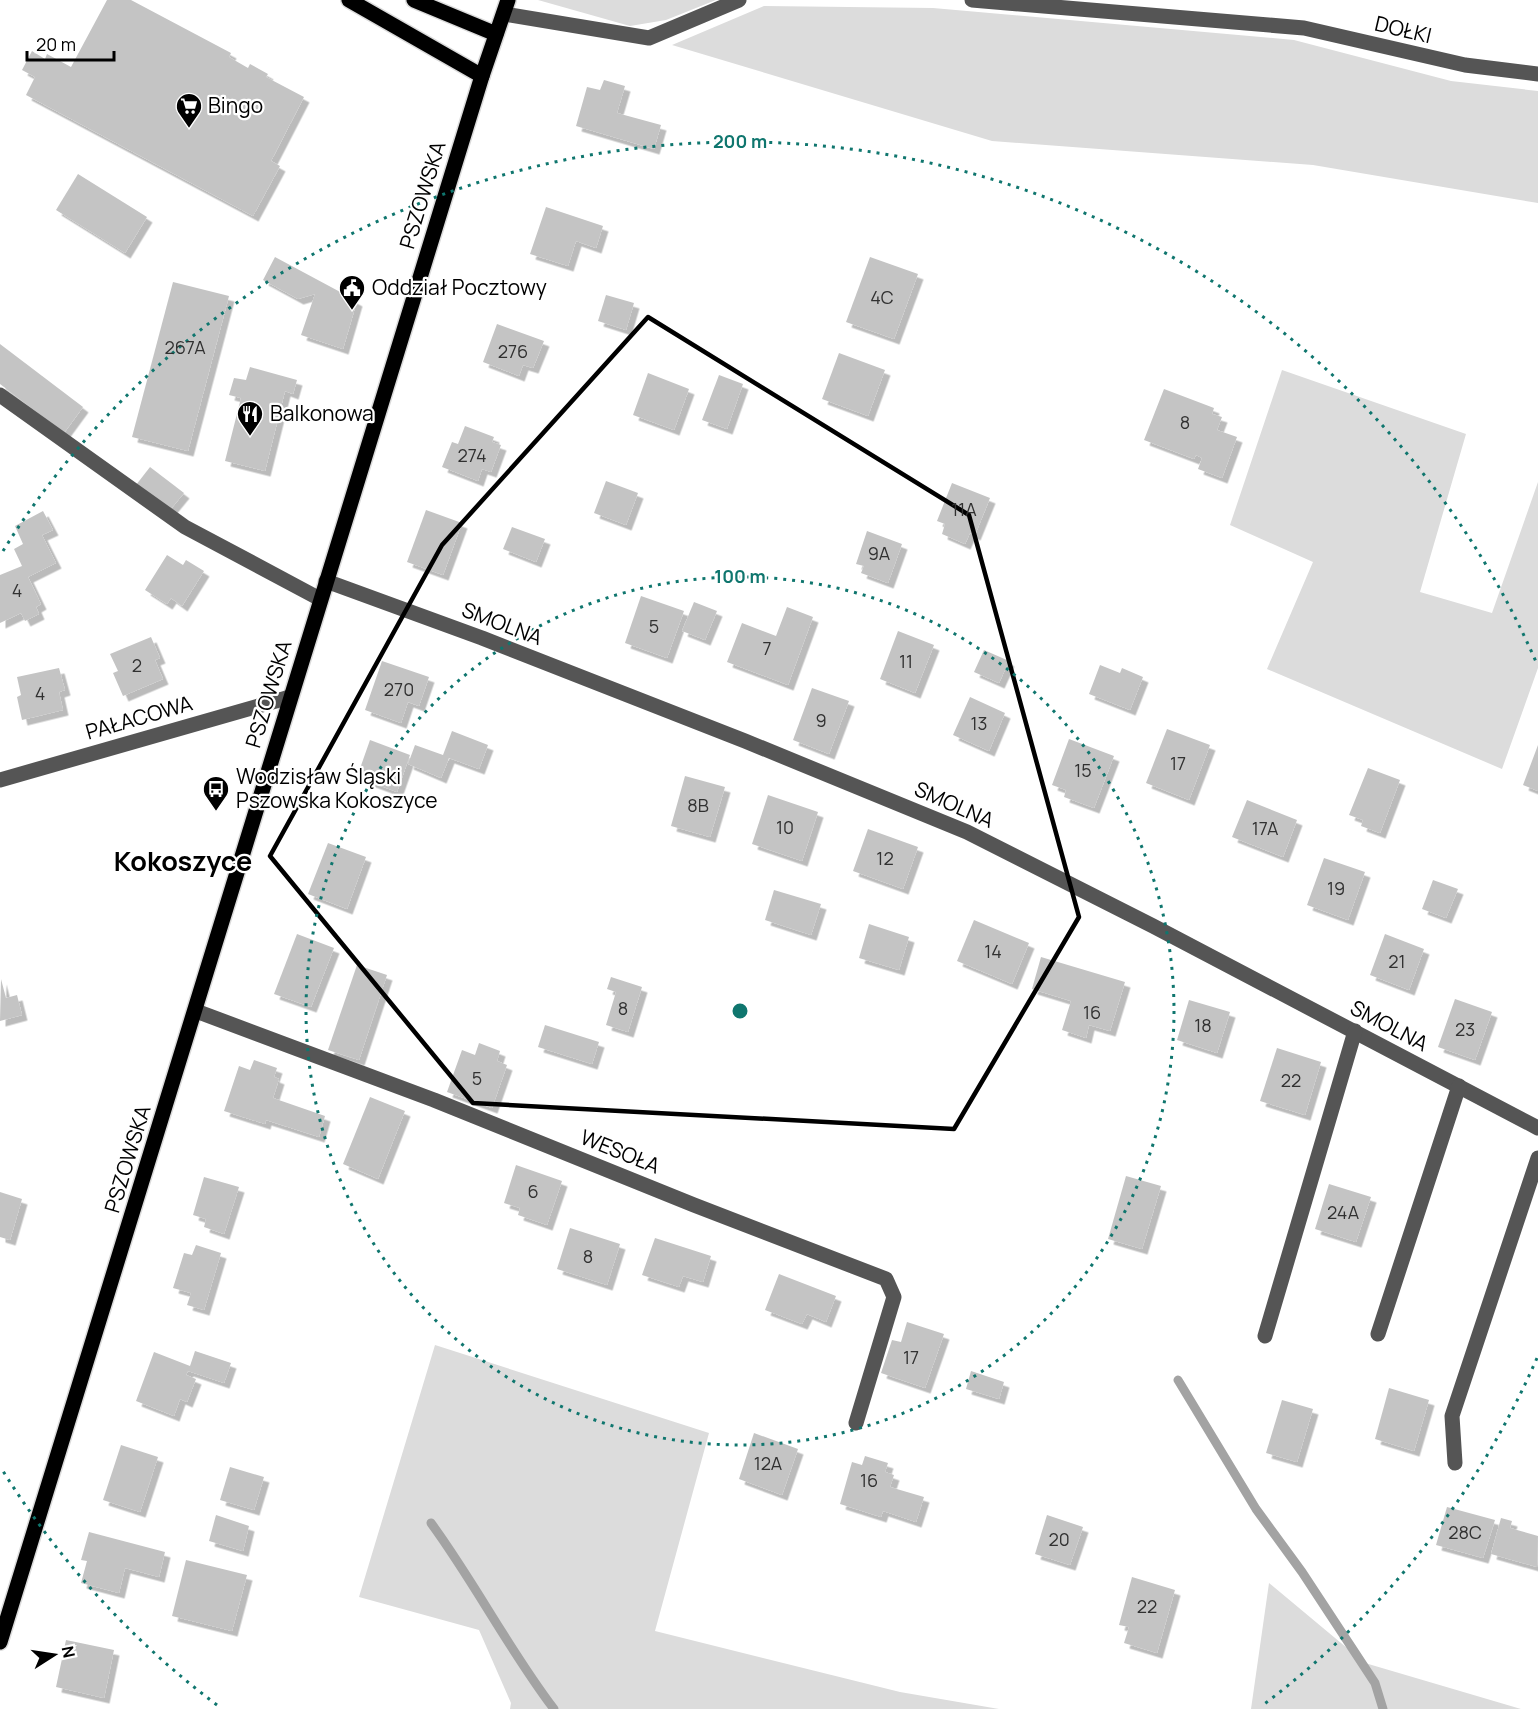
<svg xmlns="http://www.w3.org/2000/svg" width="1538" height="1709" viewBox="0 0 1538 1709" font-family="Manrope,sans-serif">
  <defs>
    <filter id="shadow"><feDropShadow dx="5.5" dy="5.5" stdDeviation="0" flood-color="#0004"/></filter>
  </defs>
  <rect width="100%" height="100%" fill="#fff"/>
  <g fill="#dcdcdc">
    <path d="M538 0H716L666 20 630 26Z"/>
    <path d="M764 6 933 8 1294 40 1451 81 1538 91V203L1313 165 992 141 672 45Z"/>
    <path d="M1282 370 1466 434 1420 592 1492 613 1538 482V668L1502 769 1267 669 1313 562 1230 525Z"/>
    <path d="M435 1345 709 1433 655 1631 900 1692 999 1709H510L511 1703 479 1630 359 1597Z"/>
    <path d="M1269 1583 1365 1663 1521 1709H1251Z"/>
  </g>
  <g fill="none" stroke-linecap="round" stroke-linejoin="round">
    <g stroke="#a3a3a3" stroke-width="9">
      <path d="M1178 1380 1256 1509 1302 1572 1375 1683 1383 1709"/>
      <path d="M431 1523C475 1583 509 1650 554 1709"/>
    </g>
  </g>
  <g fill="#c4c4c4" filter="url(#shadow)">
    <path d="M107 0H131L231 53 229 57 248 68 250 64 268 74 266 77 304 97 271 161 280 166 253 216 26 95 35 77 22 70 32 51 45 59 47 54 71 67Z"/>
    <path d="M604 80 625 86 617 113 661 125 654 149 576 126 587 87 600 90Z"/>
    <path d="M78 174 147 217 125 253 56 210Z"/>
    <path d="M546 207 603 226 596 248 576 241 568 266 530 254Z"/>
    <path d="M275 257 357 301 343 349 301 335 315 294 298 299 263 280Z"/>
    <path d="M870 257 918 274 894 339 846 322Z"/>
    <path d="M173 282 229 296 188 451 132 437Z"/>
    <path d="M606 295 634 303 626 330 598 321Z"/>
    <path d="M497 324 544 341 533 368 523 365 519 376 483 362Z"/>
    <path d="M0 344 83 407 64 433 0 384Z"/>
    <path d="M839 353 885 370 868 416 822 399Z"/>
    <path d="M250 367 297 380 293 394 285 391 265 471 225 461 241 398 229 395 234 378 246 380Z"/>
    <path d="M648 373 689 389 674 430 633 415Z"/>
    <path d="M719 375 743 384 727 429 702 420Z"/>
    <path d="M1164 389 1214 408 1212 414 1222 417 1217 430 1237 437 1222 478 1198 469 1202 458 1196 455 1194 459 1144 440Z"/>
    <path d="M465 426 494 437 492 442 501 445 491 472 482 469 478 481 442 467 452 442 458 444Z"/>
    <path d="M150 467 184 493 170 510 136 485Z"/>
    <path d="M606 481 638 493 626 525 594 513Z"/>
    <path d="M952 483 990 498 975 535 970 533 965 544 942 534 945 524 937 521Z"/>
    <path d="M426 510 462 523 443 575 407 562Z"/>
    <path d="M43 511 53 530 42 535 56 563 28 577 41 604 36 607 39 614 25 621 21 613 0 623V575L22 566 14 549 23 544 15 526Z"/>
    <path d="M512 527 545 539 536 562 503 549Z"/>
    <path d="M867 531 902 544 888 583 861 573 864 566 856 564Z"/>
    <path d="M167 555 183 565 186 560 204 571 182 606 171 598 167 604 145 590Z"/>
    <path d="M641 596 684 611 667 658 625 643Z"/>
    <path d="M694 602 717 611 705 640 682 631Z"/>
    <path d="M787 607 813 617 788 685 727 662 742 623 776 636Z"/>
    <path d="M898 631 934 645 915 693 880 679Z"/>
    <path d="M151 637 160 658 155 660 163 679 123 696 113 673 118 671 110 654Z"/>
    <path d="M984 650 1009 661 999 683 974 672Z"/>
    <path d="M382 661 429 677 419 706 408 702 401 723 365 710Z"/>
    <path d="M1100 665 1120 673 1122 668 1143 677 1130 710 1089 694Z"/>
    <path d="M59 668 65 690 59 692 63 710 22 720 17 697 21 695 17 677Z"/>
    <path d="M812 688 849 701 829 754 793 740Z"/>
    <path d="M970 697 1005 713 989 751 953 735Z"/>
    <path d="M1167 729 1210 745 1189 800 1146 783Z"/>
    <path d="M452 731 488 745 479 769 449 758 441 778 408 764 415 745 443 755Z"/>
    <path d="M1069 739 1114 756 1094 808 1064 797 1066 790 1052 785Z"/>
    <path d="M370 740 410 755 397 792 357 777Z"/>
    <path d="M1538 745V791L1523 785Z"/>
    <path d="M1368 768 1400 780 1380 833 1361 826 1363 820 1349 815Z"/>
    <path d="M685 776 725 787 710 837 671 826Z"/>
    <path d="M768 795 818 812 802 861 752 844Z"/>
    <path d="M1247 800 1297 820 1283 857 1232 837Z"/>
    <path d="M868 829 918 847 903 889 853 871Z"/>
    <path d="M328 843 366 857 347 909 308 894Z"/>
    <path d="M1324 858 1365 872 1348 920 1307 905Z"/>
    <path d="M1433 880 1458 889 1446 918 1422 909Z"/>
    <path d="M774 890 821 904 811 935 765 920Z"/>
    <path d="M974 920 1029 943 1012 984 957 961Z"/>
    <path d="M869 924 909 937 899 970 859 958Z"/>
    <path d="M297 934 334 948 311 1007 274 994Z"/>
    <path d="M1385 934 1424 949 1409 990 1370 975Z"/>
    <path d="M1041 957 1125 982 1110 1031 1089 1025 1086 1038 1062 1030 1071 1001 1032 989Z"/>
    <path d="M357 965 387 975 359 1060 328 1050Z"/>
    <path d="M611 977 642 987 628 1032 606 1025 616 992 607 989Z"/>
    <path d="M1 979 6 998 17 995 22 1015 0 1021Z"/>
    <path d="M1455 999 1492 1012 1475 1060 1438 1047Z"/>
    <path d="M1189 1000 1230 1012 1217 1053 1177 1040Z"/>
    <path d="M545 1025 599 1042 592 1064 538 1047Z"/>
    <path d="M479 1043 500 1051 497 1061 507 1065 492 1108 447 1092 462 1050 475 1055Z"/>
    <path d="M1277 1048 1321 1062 1305 1115 1260 1101Z"/>
    <path d="M254 1060 277 1068 274 1077 279 1079 273 1098 325 1116 319 1137 266 1120 265 1124 224 1111 239 1066 250 1070Z"/>
    <path d="M370 1097 405 1111 378 1179 343 1164Z"/>
    <path d="M516 1165 562 1181 547 1225 518 1215 520 1208 504 1203Z"/>
    <path d="M1126 1176 1161 1186 1142 1249 1108 1239Z"/>
    <path d="M204 1177 239 1187 224 1234 204 1227 206 1219 193 1215Z"/>
    <path d="M1329 1184 1371 1197 1356 1242 1315 1229Z"/>
    <path d="M0 1192 22 1199 10 1240 0 1237Z"/>
    <path d="M570 1228 620 1244 607 1285 557 1269Z"/>
    <path d="M655 1238 711 1256 703 1282 683 1276 679 1287 642 1275Z"/>
    <path d="M196 1245 221 1253 204 1310 187 1305 191 1293 173 1288 184 1253 192 1255Z"/>
    <path d="M779 1274 836 1296 826 1322 807 1314 802 1324 765 1310Z"/>
    <path d="M907 1322 944 1334 925 1388 881 1373 892 1340 901 1342Z"/>
    <path d="M195 1351 231 1363 224 1383 188 1371 186 1375 196 1379 187 1402 180 1399 174 1416 136 1401 154 1352 190 1366Z"/>
    <path d="M971 1371 1004 1382 999 1399 966 1389Z"/>
    <path d="M1389 1388 1429 1400 1414 1451 1375 1439Z"/>
    <path d="M1282 1400 1313 1409 1297 1462 1266 1453Z"/>
    <path d="M754 1433 798 1449 782 1495 739 1479Z"/>
    <path d="M121 1445 158 1457 140 1512 103 1500Z"/>
    <path d="M865 1456 888 1463 885 1472 894 1475 890 1487 924 1497 916 1522 883 1511 881 1517 840 1504 852 1462 862 1465Z"/>
    <path d="M230 1467 264 1477 254 1510 220 1500Z"/>
    <path d="M1447 1507 1495 1520 1483 1558 1436 1545Z"/>
    <path d="M216 1515 249 1526 243 1551 209 1541Z"/>
    <path d="M1047 1515 1083 1527 1070 1565 1035 1554Z"/>
    <path d="M1501 1518 1512 1521 1510 1528 1538 1536 1537 1567 1491 1554Z"/>
    <path d="M89 1532 165 1552 159 1577 125 1568 119 1593 81 1583 87 1561 81 1560Z"/>
    <path d="M186 1560 247 1575 232 1631 172 1616Z"/>
    <path d="M1132 1577 1175 1590 1157 1653 1124 1643 1129 1627 1119 1625Z"/>
    <path d="M66 1640 114 1650 104 1698 56 1687Z"/>
  </g>
  <g fill="none" stroke-linecap="round" stroke-linejoin="round">
    <g stroke="#dbdbdb" stroke-width="18">
      <g id="major">
        <path d="M349 0 482 76"/>
        <path d="M414 0 496 34"/>
        <path d="M0 1642C162 1120 321 598 482 76L508 0"/>
      </g>
    </g>
    <g stroke="#555" stroke-width="15">
      <path d="M972 0 1304 28 1465 65 1538 74"/>
      <path d="M504 14 649 38 739 0"/>
      <path d="M0 395 185 527 320 599"/>
      <path d="M326 581 482 638 745 741 967 832 1153 926 1538 1128"/>
      <path d="M0 780 290 697"/>
      <path d="M196 1011 434 1100 694 1205 886 1279 894 1297 856 1423"/>
      <path d="M1378 1334 1459 1086"/>
      <path d="M1265 1336 1355 1031"/>
      <path d="M1455 1463 1452 1416 1538 1158"/>
    </g>
    <use href="#major" stroke="#000" stroke-width="15"/>
  </g>
  <path fill="none" stroke="#000" stroke-width="4.5" stroke-linejoin="round" d="M648 317 969 515 1079 917 954 1129 473 1103 270 856 442 545Z"/>
  <g fill="none" stroke="#0f766e" stroke-width="3" stroke-dasharray="3 6">
    <circle cx="740" cy="1011" r="434"/>
    <path d="M1537 1358A869 869 0 0 1 1263 1705M217 1705A869 869 0 0 1 3 1471M3 551A869 869 0 0 1 1537 664"/>
  </g>
  <defs>
    <g id="supermarket-pin" transform="scale(1.35)"><path d="M0 17L-7.5 6A9.5 9.5 0 1 1 7.5 6Z" fill="#000" stroke="#fff"/><path d="M-6-5.5h2.5l.6 2H6L4.5 2H-2.5L-4.4-4H-6ZM-1.5 3.2a1.3 1.3 0 1 0 .1 0ZM3 3.2a1.3 1.3 0 1 0 .1 0Z" fill="#fff"/></g>
    <g id="civic-pin" transform="scale(1.35)"><path d="M0 17L-7.5 6A9.5 9.5 0 1 1 7.5 6Z" fill="#000" stroke="#fff"/><path d="M-.6-6.5H3V-4.5H.6V-3L4-1V1h2V6H-6V1h2V-1L-.6-3ZM-1.2 2.5V6h2.4V2.5Z" fill="#fff"/></g>
    <g id="restaurant-pin" transform="scale(1.35)"><path d="M0 17L-7.5 6A9.5 9.5 0 1 1 7.5 6Z" fill="#000" stroke="#fff"/><path d="M-5-6h1v4h1v-4h1v4h1v-4h1v5L-1.5 .5V6h-2V.5L-5-1ZM5-6V6H3V1.5H1.5Q1.5-4 5-6Z" fill="#fff"/></g>
    <g id="bus-pin" transform="scale(1.35)"><path d="M0 17L-7.5 6A9.5 9.5 0 1 1 7.5 6Z" fill="#000" stroke="#fff"/><path d="M-5-6H5V4H4V6H2V4H-2V6H-4V4H-5ZM-3.5-4V0h7V-4ZM-3.5 1.2v1.5H-2V1.2ZM2 1.2v1.5H3.5V1.2Z" fill="#fff"/></g>
  </defs>
  <g fill-rule="evenodd">
    <use href="#supermarket-pin" x="189" y="106"/>
    <use href="#civic-pin" x="352" y="288"/>
    <use href="#restaurant-pin" x="250" y="414"/>
    <use href="#bus-pin" x="216" y="789"/>
  </g>
  <g text-anchor="middle" stroke-width="4.5" stroke-linejoin="round" paint-order="stroke">
    <g font-size="18" fill="#313131">
      <text x="882" y="304">4C</text>
      <text x="185" y="354">267A</text>
      <text x="513" y="358">276</text>
      <text x="1185" y="429">8</text>
      <text x="472" y="462">274</text>
      <text x="964" y="516">11A</text>
      <text x="879" y="560">9A</text>
      <text x="17" y="597">4</text>
      <text x="654" y="633">5</text>
      <text x="767" y="655">7</text>
      <text x="906" y="668">11</text>
      <text x="137" y="672">2</text>
      <text x="399" y="696">270</text>
      <text x="40" y="700">4</text>
      <text x="821" y="727">9</text>
      <text x="979" y="730">13</text>
      <text x="1178" y="770">17</text>
      <text x="1083" y="777">15</text>
      <text x="698" y="812">8B</text>
      <text x="785" y="834">10</text>
      <text x="1265" y="835">17A</text>
      <text x="885" y="865">12</text>
      <text x="1336" y="895">19</text>
      <text x="993" y="958">14</text>
      <text x="1397" y="968">21</text>
      <text x="623" y="1015">8</text>
      <text x="1092" y="1019">16</text>
      <text x="1203" y="1032">18</text>
      <text x="1465" y="1036">23</text>
      <text x="477" y="1085">5</text>
      <text x="1291" y="1087">22</text>
      <text x="533" y="1198">6</text>
      <text x="1343" y="1219">24A</text>
      <text x="588" y="1263">8</text>
      <text x="911" y="1364">17</text>
      <text x="768" y="1470">12A</text>
      <text x="869" y="1487">16</text>
      <text x="1465" y="1539">28C</text>
      <text x="1059" y="1546">20</text>
      <text x="1147" y="1613">22</text>
    </g>
    <g font-size="21" fill="#000" stroke="#fff">
      <text transform="translate(1403 30) rotate(13)" y="7">DOŁKI</text>
      <text transform="translate(423 195) rotate(-73)" y="7">PSZOWSKA</text>
      <text transform="translate(502 624) rotate(21)" y="7">SMOLNA</text>
      <text transform="translate(269 694) rotate(-73)" y="7">PSZOWSKA</text>
      <text transform="translate(139 718) rotate(-16)" y="7">PAŁACOWA</text>
      <text transform="translate(954 805) rotate(24)" y="7">SMOLNA</text>
      <text transform="translate(1389 1026) rotate(28)" y="7">SMOLNA</text>
      <text transform="translate(620 1152) rotate(22)" y="7">WESOŁA</text>
      <text transform="translate(128 1159) rotate(-73)" y="7">PSZOWSKA</text>
    </g>
    <g font-size="21" fill="#000" stroke="#fff" text-anchor="start">
      <text x="208" y="113">Bingo</text>
      <text x="372" y="295">Oddział Pocztowy</text>
      <text x="270" y="421">Balkonowa</text>
      <text x="236" y="784">Wodzisław Śląski<tspan x="236" dy="24">Pszowska Kokoszyce</tspan></text>
    </g>
    <g font-size="27" font-weight="bold" fill="#000" stroke="#fff">
      <text x="183" y="871">Kokoszyce</text>
    </g>
  </g>
  <circle cx="740" cy="1011" r="9" fill="#0f766e" stroke="#fff" stroke-width="3"/>
  <g font-size="18" text-anchor="middle" font-weight="bold" fill="#0f766e" stroke="#fff" stroke-width="4.5" stroke-linejoin="round" paint-order="stroke">
    <text x="740" y="148">200 m</text>
    <text x="740" y="583">100 m</text>
  </g>
  <g transform="translate(54 1655) rotate(78)" stroke="#ffffff" stroke-width="4.5" paint-order="stroke">
  <path d="M0-4.5L10 22L0 15L-10 22Z" fill="#000000"/>
  <text y="-9" font-size="16" font-weight="bold" text-anchor="middle" fill="#000000">N</text>
  </g>
  <path d="M27 51v9h87v-9" fill="none" stroke="#000000" stroke-width="3"/>
  <text x="36" y="51" font-size="18" fill="#000000" stroke="#ffffff" stroke-width="4.5" paint-order="stroke">20 m</text>
</svg>
